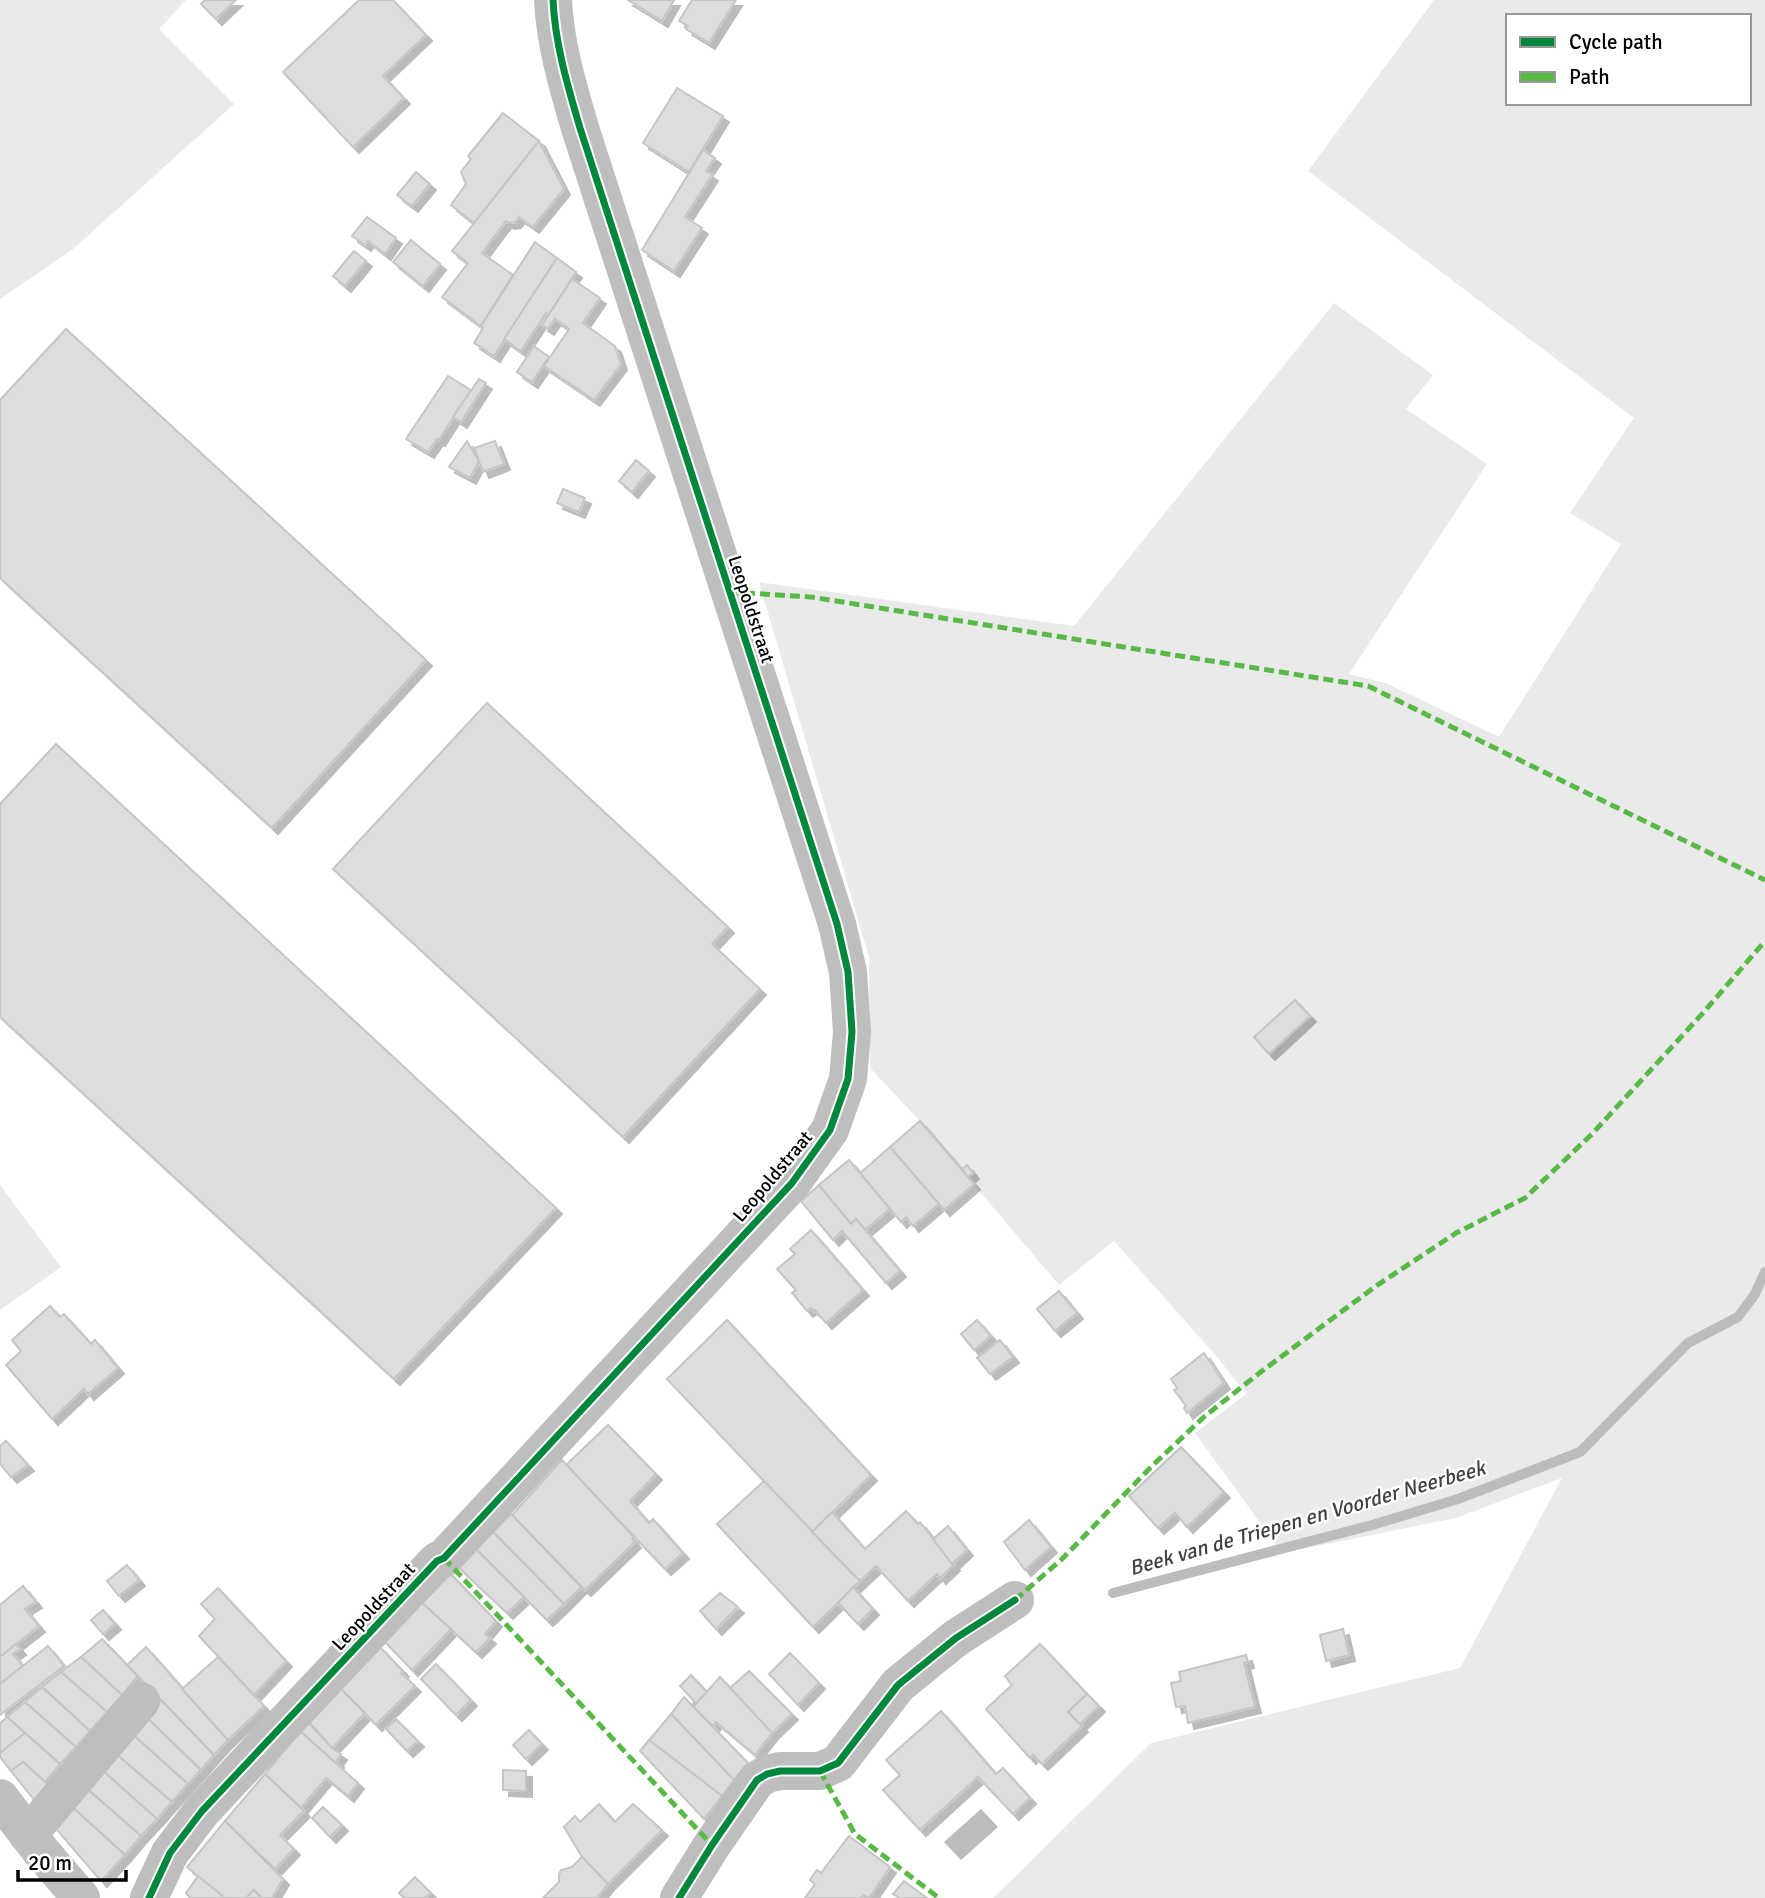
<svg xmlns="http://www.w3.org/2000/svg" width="1765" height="1898" viewBox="0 0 1765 1898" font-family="Signika,sans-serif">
  <defs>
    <filter id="shadow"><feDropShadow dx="6" dy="6" stdDeviation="0" flood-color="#0004"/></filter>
  </defs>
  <rect width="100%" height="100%" fill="#fff"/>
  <g fill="#eaeaea" fill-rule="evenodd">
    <path d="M0 0H186L159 29 234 104 73 249 0 299Z"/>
    <path d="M1434 0H1765V1898H993L1151 1743 1460 1668 1562 1478 1456 1518 1282 1553 1195 1433 1246 1394 1217 1357 1114 1241 1059 1285 920 1121 870 1068 869 957 759 582 1074 626 1334 303 1433 375 1406 409 1487 464 1349 674 1388 684 1499 737 1621 544 1570 513 1634 418 1308 171ZM1508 16H1749V103H1508Z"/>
    <path d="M0 1185 61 1267 0 1310Z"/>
  </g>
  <path fill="#bcbcbc" d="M981 1809 998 1827 961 1860 944 1842Z"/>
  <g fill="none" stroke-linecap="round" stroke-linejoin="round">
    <path stroke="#bcbcbc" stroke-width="10" d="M1113 1593 1372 1525 1458 1499 1580 1452 1688 1343 1738 1317 1755 1294 1765 1272"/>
  </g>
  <g fill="#ddd" stroke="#c5c5c5" stroke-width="2" filter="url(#shadow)">
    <path d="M205 0H236L216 19 201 4Z"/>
    <path d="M359 0H393L426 35 383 76 404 98 353 147 283 72Z"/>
    <path d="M628 0H674L662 21Z"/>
    <path d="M692 0H736L709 43 686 29 688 26 679 21Z"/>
    <path d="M677 88 723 116 689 172 643 143Z"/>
    <path d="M503 113 539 141 474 223 451 205 466 184 461 172 471 159 468 156Z"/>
    <path d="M539 141 564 189 533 227 519 217 515 222 508 223 506 221 482 253 513 275 481 326 442 297 468 263 452 251Z"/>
    <path d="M703 150 715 158 706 171 712 175 685 217 702 228 674 271 642 250Z"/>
    <path d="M416 172 430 184 412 206 397 195Z"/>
    <path d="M367 217 396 238 385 254 368 241 365 245 352 236Z"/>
    <path d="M411 240 440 264 423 286 393 262Z"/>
    <path d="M535 242 557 258 494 356 474 343 483 328 481 326Z"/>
    <path d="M354 251 366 261 345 286 333 276Z"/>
    <path d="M557 258 576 272 549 315 546 313 521 351 504 339Z"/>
    <path d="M572 279 600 298 583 323 615 346 621 364 594 400 544 366 569 329 555 319 548 329 542 325Z"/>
    <path d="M66 329 426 660 272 828 0 578V400Z"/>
    <path d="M534 346 549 357 532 382 517 372Z"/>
    <path d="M448 376 471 390 439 440 437 439 428 452 406 439Z"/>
    <path d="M479 379 486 383 461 422 453 417Z"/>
    <path d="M467 441 479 461 470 478 449 467Z"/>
    <path d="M495 441 504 464 483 472 474 448Z"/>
    <path d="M636 460 649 471 632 492 619 481Z"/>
    <path d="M563 489 585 498 579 512 557 503Z"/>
    <path d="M487 703 728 927 712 944 760 989 623 1137 333 869Z"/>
    <path d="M56 744 556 1208 394 1379 0 1017V804Z"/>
    <path d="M1295 1000 1310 1016 1269 1054 1254 1037Z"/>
    <path d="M920 1121 974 1184 944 1210 890 1147Z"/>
    <path d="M890 1147 939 1204 913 1226 906 1217 901 1222 860 1173Z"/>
    <path d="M849 1160 890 1209 865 1230 856 1219 851 1224 819 1185Z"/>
    <path d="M967 1165 973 1173 968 1177 962 1169Z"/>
    <path d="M819 1185 851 1224 856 1219 900 1271 886 1283 842 1231 833 1240 801 1201Z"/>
    <path d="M811 1230 863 1290 826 1323 815 1310 814 1311 811 1308 807 1311 792 1293 796 1290 777 1269 795 1254 790 1249Z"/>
    <path d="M1059 1291 1077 1313 1055 1331 1037 1309Z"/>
    <path d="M50 1306 60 1317 64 1314 91 1344 95 1340 118 1368 88 1394 84 1389 52 1419 6 1365 21 1351 12 1340Z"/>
    <path d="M727 1320 871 1475 812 1532 667 1379Z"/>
    <path d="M977 1320 991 1336 974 1350 961 1334Z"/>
    <path d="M1000 1340 1013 1357 990 1374 977 1358Z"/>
    <path d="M1204 1353 1224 1383 1187 1413 1184 1408 1186 1406 1174 1390 1177 1388 1171 1379Z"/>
    <path d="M608 1425 656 1474 630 1501 649 1523 653 1519 683 1553 665 1569 566 1465Z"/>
    <path d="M6 1441 28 1465 11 1477 0 1464V1446Z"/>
    <path d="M1181 1447 1224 1492 1187 1527 1175 1513 1158 1528 1129 1496Z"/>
    <path d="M562 1460 634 1537 632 1539 635 1542 585 1590 512 1515Z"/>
    <path d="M764 1481 860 1581 813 1627 717 1524Z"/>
    <path d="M906 1511 918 1524 920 1522 954 1565 940 1578 937 1574 908 1601 876 1566 860 1581 812 1532 832 1512 865 1549Z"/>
    <path d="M511 1514 581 1587 564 1604 493 1532Z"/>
    <path d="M1029 1520 1051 1547 1025 1570 1004 1542Z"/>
    <path d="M948 1526 967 1550 952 1564 933 1539Z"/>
    <path d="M493 1532 564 1604 547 1620 476 1549Z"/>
    <path d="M476 1549 524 1597 507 1613 458 1567Z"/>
    <path d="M127 1565 139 1580 119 1596 107 1581Z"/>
    <path d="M451 1574 496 1621 485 1634 490 1638 476 1652 422 1603Z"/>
    <path d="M23 1586 36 1602 25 1609 39 1626 0 1657V1605Z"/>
    <path d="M853 1587 873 1609 858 1624 838 1603Z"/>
    <path d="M218 1588 286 1661 254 1695 199 1636 215 1619 201 1604Z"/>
    <path d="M720 1593 738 1607 716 1629 700 1611Z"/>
    <path d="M422 1603 451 1629 412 1670 384 1641Z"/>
    <path d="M103 1610 115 1624 103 1634 91 1620Z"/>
    <path d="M1343 1629 1349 1655 1326 1661 1320 1635Z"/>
    <path d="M102 1639 138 1676 122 1695 81 1657Z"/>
    <path d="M16 1644 20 1649 13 1654 23 1666 0 1684V1657Z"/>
    <path d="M1040 1644 1087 1694 1068 1712 1082 1726 1042 1764 1033 1755 1030 1758 986 1709 1012 1685 1005 1676Z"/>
    <path d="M48 1646 64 1666 0 1715V1684Z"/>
    <path d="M379 1646 403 1671 401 1673 415 1686 376 1725 340 1688Z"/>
    <path d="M146 1647 228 1740 214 1755 127 1665Z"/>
    <path d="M790 1653 819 1683 798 1705 769 1674Z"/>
    <path d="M1246 1655 1248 1662 1244 1663 1255 1707 1188 1723 1185 1706 1176 1707 1171 1683 1181 1681 1179 1672Z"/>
    <path d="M81 1657 122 1695 107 1712 61 1672Z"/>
    <path d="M218 1657 264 1706 228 1740 182 1689Z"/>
    <path d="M436 1664 471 1700 456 1715 421 1679Z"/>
    <path d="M749 1671 792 1714 772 1733 730 1688Z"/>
    <path d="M61 1672 107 1712 90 1731 42 1687Z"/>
    <path d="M691 1675 707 1692 693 1707 692 1705 695 1702 680 1686Z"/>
    <path d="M720 1677 772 1733 755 1755 716 1722 713 1726 693 1707Z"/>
    <path d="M42 1687 90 1731 76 1747 25 1702Z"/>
    <path d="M340 1688 365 1713 332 1748 308 1721Z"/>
    <path d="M1087 1694 1099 1706 1080 1724 1068 1712Z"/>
    <path d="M684 1697 748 1763 734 1780 671 1714Z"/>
    <path d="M161 1700 214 1755 201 1770 146 1717Z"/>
    <path d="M25 1702 76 1747 60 1764 7 1717Z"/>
    <path d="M941 1711 996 1774 1003 1768 1030 1798 1013 1814 978 1777 920 1830 883 1790 900 1775 886 1760Z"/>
    <path d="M671 1714 734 1780 722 1796 649 1740Z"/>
    <path d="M7 1717 25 1733 0 1753V1723Z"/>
    <path d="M146 1717 201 1770 188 1784 132 1734Z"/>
    <path d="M396 1719 418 1741 407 1751 386 1729Z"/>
    <path d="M308 1722 332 1748 341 1754 337 1760 338 1762 337 1764 300 1731Z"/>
    <path d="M529 1730 542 1744 526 1759 513 1745Z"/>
    <path d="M300 1731 358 1783 348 1796 326 1778 301 1808 265 1774Z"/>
    <path d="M25 1733 60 1764 45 1782 23 1762 11 1771 0 1757V1753Z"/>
    <path d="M132 1734 188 1784 172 1802 115 1753Z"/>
    <path d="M649 1740 722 1796 704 1819 640 1751Z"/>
    <path d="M115 1753 172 1802 157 1819 101 1769Z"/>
    <path d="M23 1762 53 1789 39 1806 11 1771Z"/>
    <path d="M101 1769 157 1819 141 1836 85 1787Z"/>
    <path d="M503 1770 526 1771V1791L503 1790Z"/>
    <path d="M265 1774 304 1811 280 1835 294 1849 275 1869 225 1821Z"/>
    <path d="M85 1787 141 1836 125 1855 69 1804Z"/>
    <path d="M69 1804 125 1855 101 1881 51 1823Z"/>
    <path d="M599 1804 615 1822 633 1804 662 1830 608 1884 582 1857 564 1827 575 1816 580 1822Z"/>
    <path d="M323 1807 342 1825 330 1837 312 1818Z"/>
    <path d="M225 1821 283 1879 272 1898H262L254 1890 246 1898H225L187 1867Z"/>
    <path d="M849 1836 890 1867 869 1898 864 1895 861 1898H805L815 1884 810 1880 817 1870 821 1873Z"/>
    <path d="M582 1857 608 1884 597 1898H543L559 1882V1874L561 1870 572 1867Z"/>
    <path d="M198 1876 225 1898H190L186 1893Z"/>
    <path d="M415 1877 431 1893 425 1898H404L399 1893Z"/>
    <path d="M904 1881 927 1898H899L893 1894Z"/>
    <path d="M254 1890 262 1898H246Z"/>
  </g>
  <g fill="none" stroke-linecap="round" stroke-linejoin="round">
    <g stroke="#bebebe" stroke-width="38">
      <path d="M0 1798 40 1850 81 1898"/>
      <path d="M28 1835 141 1701"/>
      <path d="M149 1898 170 1853 202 1811 437 1561 444 1558 792 1183 830 1130 848 1079 852 1032 848 972 837 924 580 128C568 87 555 44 553 0"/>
      <path d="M679 1898 712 1845 757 1780 767 1774 780 1771H820L838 1763 898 1685 956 1638 1015 1600"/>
    </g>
    <g stroke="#58b947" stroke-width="5" stroke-dasharray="10 5" stroke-linecap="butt">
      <path d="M730 592 811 597 1368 686 1765 880"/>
      <path d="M444 1558 712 1845"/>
      <path d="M1015 1600 1062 1559 1153 1465 1205 1416 1262 1371 1376 1286 1456 1233 1525 1198 1592 1134 1703 1013 1765 941"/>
      <path d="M820 1771 855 1834 939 1898"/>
    </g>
    <g stroke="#fff" stroke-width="11">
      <g id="cycleway">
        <path d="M149 1898 170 1853 202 1811 437 1561 444 1558 792 1183 830 1130 848 1079 852 1032 848 972 837 924 580 128C568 87 555 44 553 0"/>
        <path d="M679 1898 712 1845 757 1780 767 1774 780 1771H820L838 1763 898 1685 956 1638 1015 1600"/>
      </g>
    </g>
    <use href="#cycleway" stroke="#00873e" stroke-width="7"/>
  </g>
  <g text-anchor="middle" stroke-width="5" stroke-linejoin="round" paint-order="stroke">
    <g font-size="19" fill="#000" stroke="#fff">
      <text transform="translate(752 609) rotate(72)" y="7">Leopoldstraat</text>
      <text transform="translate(772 1176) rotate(-50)" y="7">Leopoldstraat</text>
      <text transform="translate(373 1606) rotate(-47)" y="7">Leopoldstraat</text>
    </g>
    <g font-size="21" font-style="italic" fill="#414141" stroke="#fff">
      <text transform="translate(1307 1518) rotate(-16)" y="7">Beek van de Triepen en Voorder Neerbeek</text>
    </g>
  </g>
  <rect x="1506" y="14" width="245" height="91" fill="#ffffff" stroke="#999999" stroke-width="2"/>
  <rect x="1520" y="37" width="35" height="10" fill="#00873e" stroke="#999999" stroke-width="2"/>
  <text x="1569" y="49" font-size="21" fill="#000000">Cycle path</text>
  <rect x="1520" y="72" width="35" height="10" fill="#58b947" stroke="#999999" stroke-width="2"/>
  <text x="1569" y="84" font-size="21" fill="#000000">Path</text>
  <path d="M18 1870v10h108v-10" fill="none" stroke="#000000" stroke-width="3.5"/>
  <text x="28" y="1870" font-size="21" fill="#000000" stroke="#ffffff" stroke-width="5" paint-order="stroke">20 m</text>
</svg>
